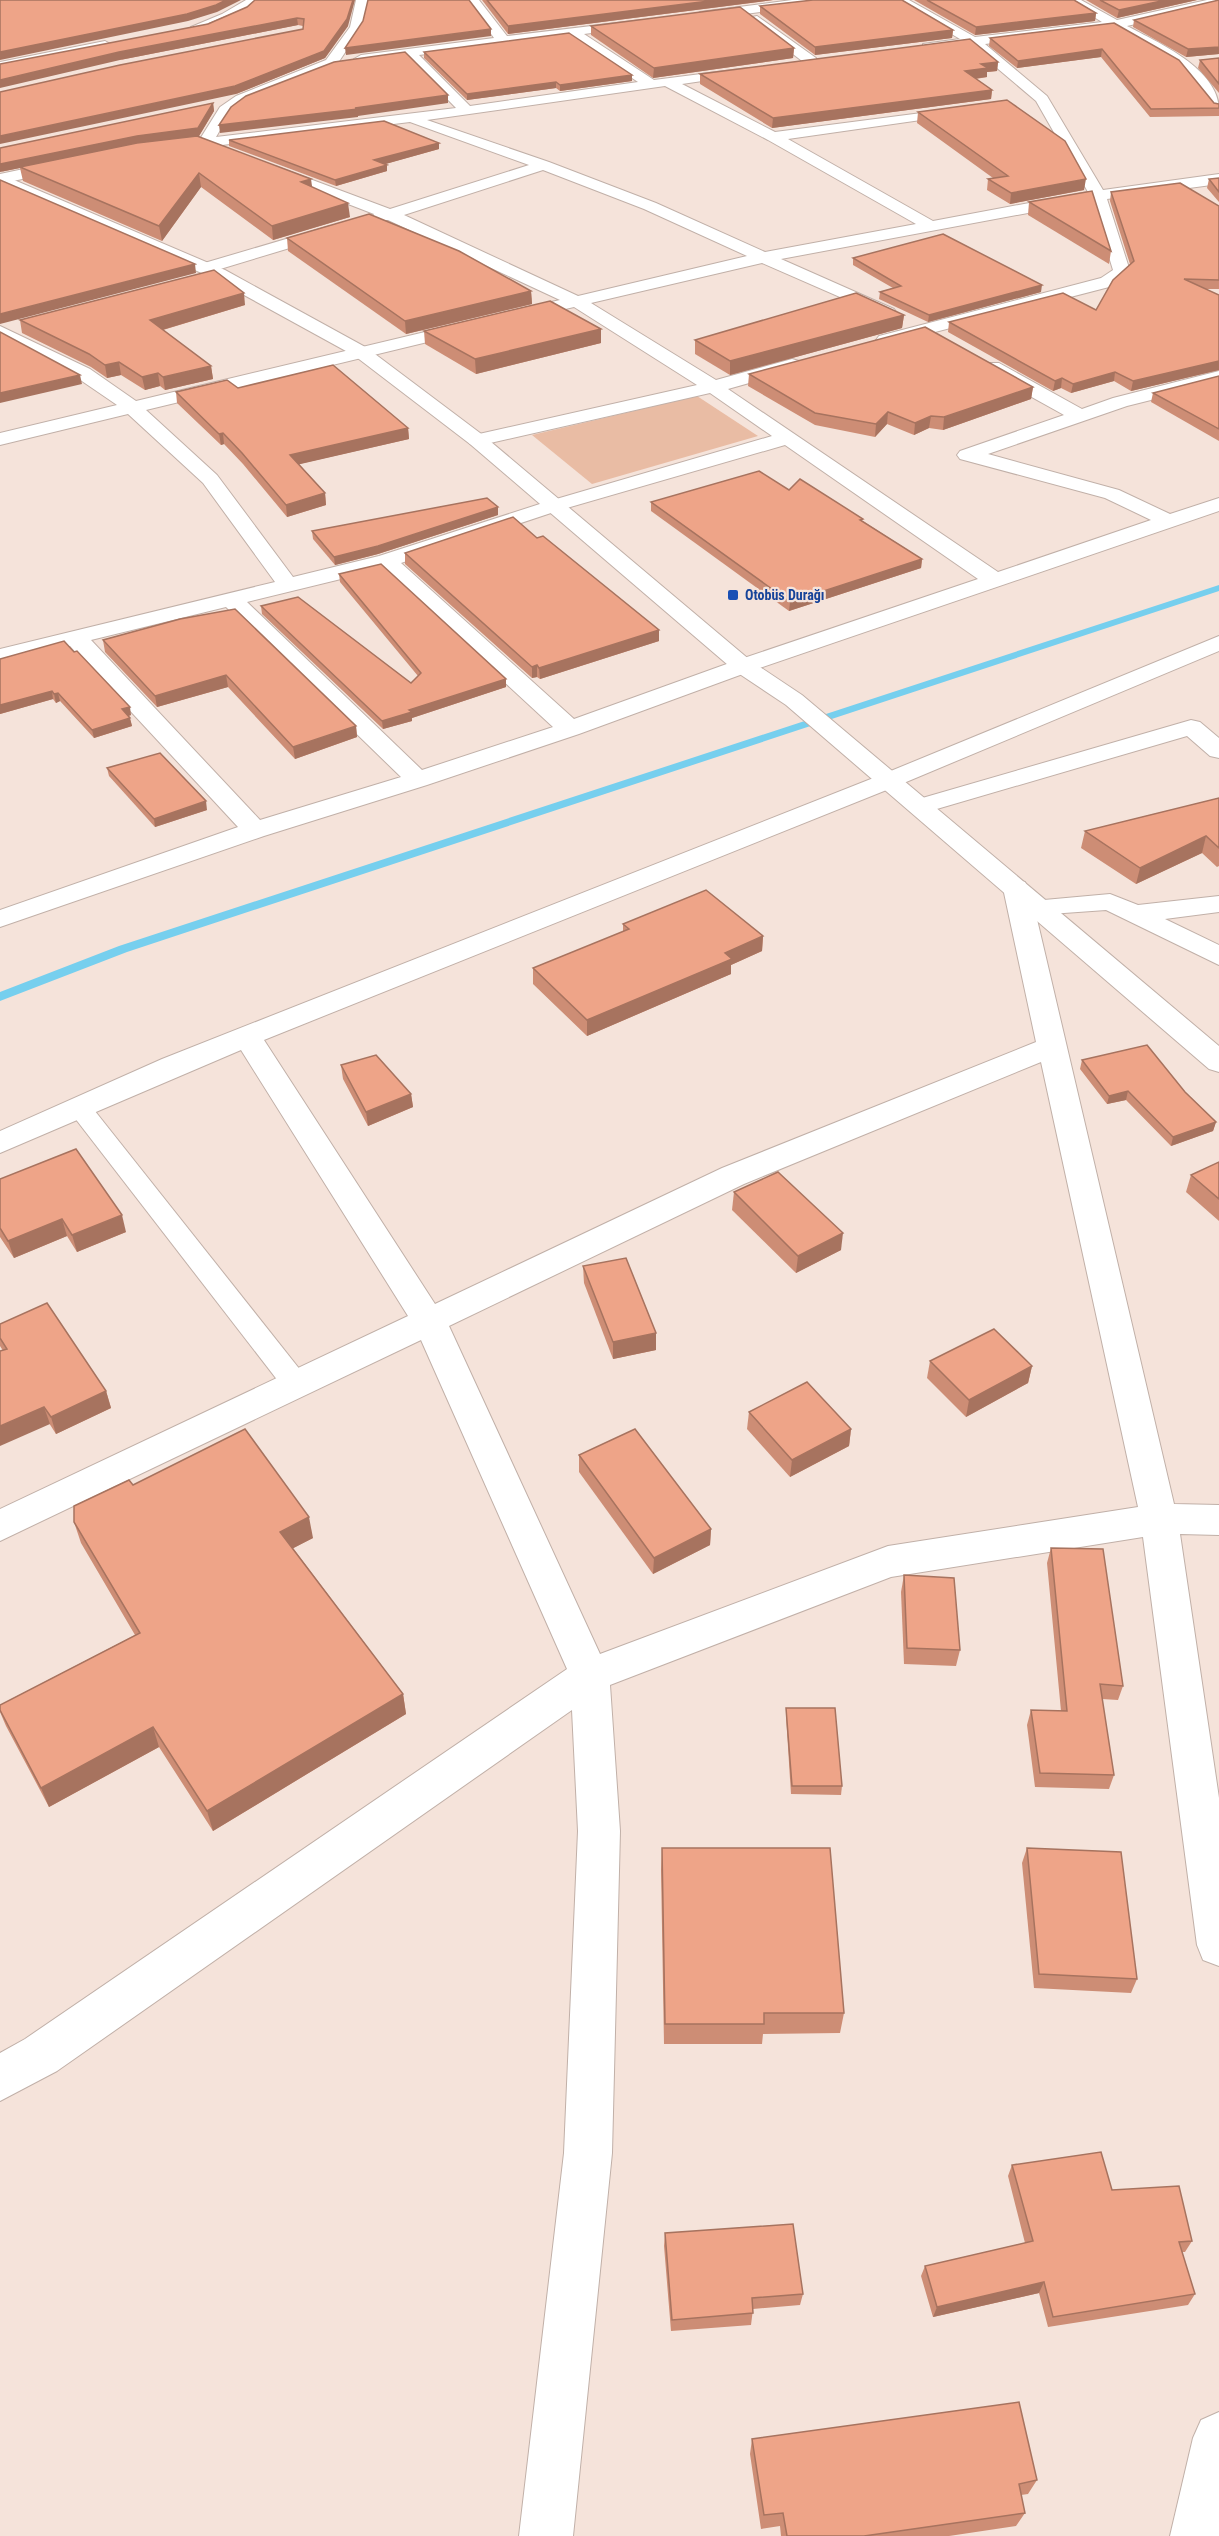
<svg xmlns="http://www.w3.org/2000/svg" width="1219" height="2536" viewBox="0 0 1219 2536" font-family="'Roboto Condensed',sans-serif">
  <rect width="100%" height="100%" fill="#f5e3da"/>
  <path fill="#e9bca4" d="M697 396 758 436 592 484 532 435Z"/>
  <g fill="none" stroke-linecap="round" stroke-linejoin="round">
    <path fill="#76cfee" fill-rule="evenodd" d="M1219 585V591L127 952 0 1001V992L119 946Z"/>
    <g stroke="#c1b0a8" stroke-width="2">
      <path id="service" d="M79 1099 87 1101 305 1376 308 1383 305 1390 295 1393 285 1390 71 1113 67 1107 71 1101Z"/>
    </g>
    <g stroke="#c1b0a8" stroke-width="2">
      <g id="minor">
        <path d="M246 0H261L232 20 197 31 191 27 222 14Z"/>
        <path d="M356 0H368L362 27 336 66 246 102 230 113 216 137 456 108 406 57 361 63 354 59 361 55 494 38 467 0H479L507 36 642 20V26L637 27 584 34 654 80 748 68 750 71 743 75 682 84 775 132 968 107V113L963 114 788 139 933 221 1088 192 1036 101 971 46 923 50V44L960 39 894 0H909L975 37 1102 22 1066 0H1081L1117 20 1207 0H1219V5L1127 26C1159 43 1219 69 1219 110L1214 109 1179 66 1113 28 985 44 1047 96 1103 190 1219 174V184L1107 199 1130 271 1113 286 885 345 876 340 879 336 1101 278 1113 270 1092 201 781 259 894 309 897 313 894 317 888 318 762 263 591 303 716 380 792 359 799 361 801 365 799 369 728 389 998 572 1151 520 1105 498 960 459 957 455 960 451 1064 415 985 371 983 367 985 363H999L1082 409 1113 398 1219 371V383L1127 406 988 454 1119 490 1170 514 1219 498V511L751 671 579 734 427 785 264 836 0 927V910L238 827 70 646 0 663V649L275 582 203 483 128 414 0 445V433L117 405 76 377 0 338V326L90 369 136 401 467 322 473 323 476 327 473 331 146 410 217 475 293 577 379 556 546 502 772 436 710 393 477 446 470 444 467 440 470 436 697 385 574 307 514 321 508 320 505 316 508 312 560 300 388 220H374L372 217 374 214 265 172 262 169 265 166H275L390 209 529 165 410 122 222 145 226 149 219 153 201 148 165 150 163 147 165 144 200 139 220 107 236 96 326 60 350 27ZM569 36 638 82 470 106 419 55ZM665 86 768 140 916 224 765 252 656 203 549 162 427 120ZM543 170 644 209 747 256 578 296 404 215ZM785 445 978 579 735 661 574 719 401 563 560 510ZM382 569 553 727 422 770 247 602ZM226 607 401 777 260 820 91 640Z"/>
        <path d="M792 0H826L820 4 700 20 694 16 700 12Z"/>
        <path d="M757 16 816 58V64H806L752 23V17Z"/>
        <path d="M105 41 112 45 110 48 0 70V62Z"/>
        <path d="M66 160 71 162 74 165 71 168 0 184V174Z"/>
        <path d="M330 226 336 228 338 231 336 234 207 273 199 268 201 264Z"/>
        <path d="M1219 636V651L899 785 264 1040 435 1304 722 1168 1036 1042 1003 888 1007 882 1016 880 1025 882 1033 901 1110 894 1138 905 1219 896V912L1165 919 1219 945V965L1106 910 1036 915 1174 1504 1219 1505V1535L1180 1534 1219 1798V1966L1203 1960 1197 1945 1143 1537 891 1577 610 1685 620 1831 612 2153 573 2536H519L564 2153 578 1831 572 1710 57 2071 0 2101V2053L25 2039 567 1669 421 1340 0 1541V1509L408 1316 241 1050 0 1153V1131L162 1059 881 775ZM1041 1062 1138 1507 888 1546 600 1654 449 1326 744 1184Z"/>
        <path d="M1191 720 1200 722 1219 738V758L1210 756 1187 736 930 811 921 814 912 811 908 806 912 801Z"/>
        <path d="M1219 2412V2536H1170L1193 2438 1201 2420Z"/>
      </g>
    </g>
    <g stroke="#c1b0a8" stroke-width="2">
      <path id="tertiary" d="M0 174 225 270 367 348 484 436 751 661 802 695 1219 1046V1072L1209 1069 786 705 735 671 470 444 355 356 213 278 0 185Z"/>
    </g>
    <use href="#service" fill="#fff" fill-rule="evenodd"/>
    <use href="#minor" fill="#fff" fill-rule="evenodd"/>
    <use href="#tertiary" fill="#fff" fill-rule="evenodd"/>
  </g>
  <g fill="#cd8d75">
    <path d="M482 0H773L508 34Z"/>
    <path d="M914 0H1074L1096 13 1095 21 975 35Z"/>
    <path d="M1086 0H1197L1117 18Z"/>
    <path d="M1219 0V54L1186 57 1133 27 1134 20Z"/>
    <path d="M760 6 953 30 952 38 815 55 760 14Z"/>
    <path d="M247 7 348 26 325 58 236 94 303 29V26L298 25 120 60Z"/>
    <path d="M1114 23 1214 103 1219 104V116L1150 117 1101 57 1017 68 989 46 990 38Z"/>
    <path d="M591 26 794 48 793 58 653 78 591 35Z"/>
    <path d="M424 52 632 81 560 91 556 88 467 100 424 58Z"/>
    <path d="M1219 58V93L1198 68 1200 60Z"/>
    <path d="M998 62 997 71 987 72V77L976 79 992 90 991 99 772 128 700 84V74Z"/>
    <path d="M213 103 214 111 199 136H198L312 187 350 217 273 240 201 187 162 241 23 181 20 168 0 172Z"/>
    <path d="M918 112 1084 190 1010 204 987 190 988 179 993 178 917 123Z"/>
    <path d="M229 140 439 143V149L385 164 387 171 336 186 229 146Z"/>
    <path d="M1219 178V202L1207 188 1209 179Z"/>
    <path d="M1111 192 1219 206V289H1205L1219 295V370L1131 391 1114 381 1071 393 1061 388 1053 391 948 332 949 322 1096 310 1130 264 1110 201Z"/>
    <path d="M1029 202 1111 251 1109 264 1028 215Z"/>
    <path d="M287 238 531 291 532 304 406 334 288 251Z"/>
    <path d="M853 258 1041 292 928 322 879 299 880 292 893 288 853 265Z"/>
    <path d="M245 305 163 330 211 366 213 379 165 390 160 386 145 390 121 375 107 378 91 367 22 333 20 320Z"/>
    <path d="M904 315 902 328 730 375 695 354V340Z"/>
    <path d="M601 329V343L476 374 425 344 424 331Z"/>
    <path d="M749 374 1033 387 1031 399 943 430 929 428 914 435 887 424 875 437 815 425 748 386Z"/>
    <path d="M1219 376V441L1151 402 1153 393Z"/>
    <path d="M238 388 408 428 409 439 299 464 325 493 326 505 287 517 243 464 224 444 221 445 177 403 176 392Z"/>
    <path d="M789 490 863 521 922 559 921 568 789 611 651 511V502Z"/>
    <path d="M498 515 378 554 335 565 313 539 312 531Z"/>
    <path d="M405 553 659 641 540 679 537 677 532 678 405 564Z"/>
    <path d="M339 574 506 687 412 718V721L383 729 262 614 261 606 411 683 418 676 340 582Z"/>
    <path d="M180 619 356 726 357 737 295 759 228 687 157 707 105 652 103 640Z"/>
    <path d="M0 659 131 715 129 716 132 726 94 738 60 701 56 703 53 699 0 714Z"/>
    <path d="M107 768 207 810 155 827 109 776Z"/>
    <path d="M1219 798V866L1217 867 1202 853 1136 884 1081 848 1085 831Z"/>
    <path d="M623 924 763 936 762 951 731 965V974L587 1036 533 984V968L623 932Z"/>
    <path d="M1082 1060 1185 1092 1216 1122 1213 1131 1171 1146 1126 1100 1107 1104 1080 1069Z"/>
    <path d="M341 1065 411 1094 413 1107 368 1126 343 1079Z"/>
    <path d="M1219 1162V1221L1186 1192 1191 1175Z"/>
    <path d="M0 1179 126 1232 77 1252 67 1236 14 1258 0 1237Z"/>
    <path d="M734 1192 841 1250 796 1273 732 1210Z"/>
    <path d="M583 1266 656 1333V1350L613 1359 584 1283Z"/>
    <path d="M0 1324 106 1391 111 1408 56 1434 0 1346Z"/>
    <path d="M930 1361 1032 1366 1028 1383 966 1417 927 1378Z"/>
    <path d="M749 1412 851 1429 849 1446 790 1477 747 1429Z"/>
    <path d="M579 1455 711 1529 710 1545 653 1574 579 1472Z"/>
    <path d="M133 1485 313 1538 293 1548 403 1694 406 1714 213 1831 159 1747 49 1807 6 1726 0 1712V1705L135 1635 81 1543 74 1522Z"/>
    <path d="M1051 1548 1123 1686 1118 1700 1102 1699 1114 1775 1109 1789 1035 1787 1027 1725 1031 1710 1061 1711 1047 1563Z"/>
    <path d="M904 1575 960 1650 956 1666 904 1664 901 1592Z"/>
    <path d="M786 1708 842 1786 841 1795 791 1794 786 1716Z"/>
    <path d="M662 1848 844 2013 840 2033 763 2034 762 2044H664L661 1870Z"/>
    <path d="M1027 1848 1137 1979 1131 1993 1034 1988 1022 1863Z"/>
    <path d="M1012 2165 1112 2190 1192 2241 1185 2252H1182L1195 2294 1188 2305 1048 2327 1039 2293 933 2317 921 2276 925 2266 1025 2243 1008 2176Z"/>
    <path d="M665 2233 803 2294 800 2305 753 2309 751 2325 671 2331 664 2246Z"/>
    <path d="M752 2439 1037 2480 1028 2494 1021 2495 1025 2513 1016 2526 949 2536H781L780 2526 761 2529 750 2454Z"/>
  </g>
  <g fill="#a7735f">
    <path d="M226 0H241L217 12 188 21 0 60V52Z"/>
    <path d="M353 0H355L348 26 325 58 236 94 0 144V136L235 86Z"/>
    <path d="M717 0H773L508 34V26Z"/>
    <path d="M1166 0H1197L1117 18 1119 10Z"/>
    <path d="M1096 13 1095 21 975 35 976 27Z"/>
    <path d="M297 18 298 25 120 60 0 88V80L119 52Z"/>
    <path d="M491 29V36L346 55 345 48Z"/>
    <path d="M953 30 952 38 815 55V47Z"/>
    <path d="M1219 47V54L1186 57 1188 49Z"/>
    <path d="M794 48 793 58 653 78 654 68Z"/>
    <path d="M1102 49 1101 57 1017 68 1018 61Z"/>
    <path d="M998 62 997 71 987 72V77L964 80 965 71 981 64Z"/>
    <path d="M632 75V81L560 91V85Z"/>
    <path d="M556 82V88L467 100V94Z"/>
    <path d="M992 90 991 99 772 128 773 118Z"/>
    <path d="M448 95V103L358 116V117L220 133 219 125Z"/>
    <path d="M213 103 214 111 199 136 139 144 0 172V164Z"/>
    <path d="M439 143V149L375 167 374 160Z"/>
    <path d="M387 165V171L336 186 335 180Z"/>
    <path d="M199 173 201 187 162 241 159 226Z"/>
    <path d="M311 179 313 193 301 182Z"/>
    <path d="M1086 179 1084 190 1010 204 1011 193Z"/>
    <path d="M348 203 350 217 273 240 272 226Z"/>
    <path d="M195 264 196 273 0 324V314Z"/>
    <path d="M1042 285 1041 292 928 322 929 315Z"/>
    <path d="M531 291 532 304 406 334 405 321Z"/>
    <path d="M244 293 245 305 152 333 150 320Z"/>
    <path d="M904 315 902 328 730 375V361Z"/>
    <path d="M601 329V343L476 374 475 359Z"/>
    <path d="M1219 361V370L1131 391 1133 381Z"/>
    <path d="M119 362 121 375 107 378 105 365Z"/>
    <path d="M211 366 213 379 165 390 163 377Z"/>
    <path d="M1115 372 1114 381 1071 393 1073 384Z"/>
    <path d="M158 373 160 386 145 390 142 377Z"/>
    <path d="M80 375 82 384 0 403V393Z"/>
    <path d="M1062 378 1061 388 1053 391 1055 381Z"/>
    <path d="M1033 387 1031 399 943 430 944 417Z"/>
    <path d="M888 412 887 424 875 437 876 424Z"/>
    <path d="M931 416 929 428 914 435 915 423Z"/>
    <path d="M408 428 409 439 292 466 290 455Z"/>
    <path d="M223 433 224 444 221 445 219 434Z"/>
    <path d="M325 493 326 505 287 517 286 505Z"/>
    <path d="M498 507V515L378 554 335 565 334 557Z"/>
    <path d="M922 559 921 568 789 611 790 602Z"/>
    <path d="M659 630V641L540 679 539 668Z"/>
    <path d="M537 665V677L532 678V667Z"/>
    <path d="M226 675 228 687 157 707 155 696Z"/>
    <path d="M506 679V687L412 718V721L383 729 382 721 409 710Z"/>
    <path d="M52 691 53 699 0 714V705Z"/>
    <path d="M58 693 60 701 56 703 54 694Z"/>
    <path d="M130 707 131 715 124 717 122 709Z"/>
    <path d="M130 718 132 726 94 738 92 730Z"/>
    <path d="M356 726 357 737 295 759 293 747Z"/>
    <path d="M206 801 207 810 155 827 154 819Z"/>
    <path d="M1206 836 1202 853 1136 884 1140 868Z"/>
    <path d="M763 936 762 951 731 965V974L587 1036V1020L725 953Z"/>
    <path d="M1128 1091 1126 1100 1107 1104 1109 1096Z"/>
    <path d="M411 1094 413 1107 368 1126 366 1112Z"/>
    <path d="M1216 1122 1213 1131 1171 1146 1173 1137Z"/>
    <path d="M122 1215 126 1232 77 1252 72 1235Z"/>
    <path d="M62 1219 67 1236 14 1258 8 1241Z"/>
    <path d="M843 1233 841 1250 796 1273 798 1256Z"/>
    <path d="M656 1333V1350L613 1359V1342Z"/>
    <path d="M1032 1366 1028 1383 966 1417 969 1400Z"/>
    <path d="M106 1391 111 1408 56 1434 51 1417Z"/>
    <path d="M44 1407 50 1424 0 1446V1426Z"/>
    <path d="M851 1429 849 1446 790 1477 792 1460Z"/>
    <path d="M309 1517 313 1538 284 1553 280 1532Z"/>
    <path d="M711 1529 710 1545 653 1574 654 1558Z"/>
    <path d="M403 1694 406 1714 213 1831 207 1811Z"/>
    <path d="M153 1727 159 1747 49 1807 41 1788Z"/>
    <path d="M1044 2282 1039 2293 933 2317 937 2307Z"/>
  </g>
  <g fill="#eea488" stroke="#a7735f" stroke-width="1.5">
    <path d="M0 0H226L216 5 187 14 0 52Z"/>
    <path d="M255 0H353L347 19 324 51 235 86 0 136V92L120 65 303 29 304 19 297 18 119 52 0 80V64L208 24 247 7Z"/>
    <path d="M368 0H469L491 29 345 48 363 21Z"/>
    <path d="M487 0H717L508 26Z"/>
    <path d="M813 0H902L953 30 815 47 760 6Z"/>
    <path d="M927 0H1074L1096 13 976 27Z"/>
    <path d="M1100 0H1166L1119 10Z"/>
    <path d="M1219 0V47L1188 49 1134 20Z"/>
    <path d="M740 7 794 48 654 68 591 26Z"/>
    <path d="M1114 23 1179 60 1214 103 1219 104V108L1151 109 1102 49 1018 61 990 38Z"/>
    <path d="M569 33 632 75 560 85 556 82 467 94 424 52Z"/>
    <path d="M970 39 998 62 981 64 988 68 965 71 992 90 773 118 700 74Z"/>
    <path d="M405 52 448 95 355 108 358 109 219 125 231 107 246 96 334 62Z"/>
    <path d="M1219 58V84L1200 60Z"/>
    <path d="M1007 100 1065 141 1086 179 1011 193 988 179 1008 176 918 112Z"/>
    <path d="M213 103 198 128 137 136 0 164V148Z"/>
    <path d="M384 121 439 143 374 160 387 165 335 180 229 140Z"/>
    <path d="M197 136 311 179 301 182 348 203 272 226 199 173 159 226 20 167 137 143Z"/>
    <path d="M1219 178V192L1209 179Z"/>
    <path d="M0 180 195 264 0 314Z"/>
    <path d="M1180 183 1219 206V280L1184 279 1219 295V361L1133 381 1115 372 1073 384 1062 378 1055 381 949 322 1063 293 1096 310 1113 280 1134 261 1111 192Z"/>
    <path d="M1092 191 1111 251 1029 202Z"/>
    <path d="M369 214 459 251 531 291 405 321 287 238Z"/>
    <path d="M943 234 1042 285 929 315 880 292 901 286 853 258Z"/>
    <path d="M214 270 244 293 150 320 211 366 163 377 158 373 142 377 119 362 105 365 89 354 20 320Z"/>
    <path d="M856 293 904 315 730 361 695 340Z"/>
    <path d="M550 301 601 329 475 359 424 331Z"/>
    <path d="M925 327 1033 387 944 417 931 416 915 423 888 412 876 424 815 413 749 374Z"/>
    <path d="M0 332 80 375 0 393Z"/>
    <path d="M333 365 408 428 290 455 325 493 286 505 242 453 223 433 219 434 176 392 227 380 238 388Z"/>
    <path d="M1219 376V429L1153 393Z"/>
    <path d="M759 471 789 490 800 479 863 519 860 520 922 559 790 602 651 502Z"/>
    <path d="M487 498 498 507 378 546 334 557 312 531Z"/>
    <path d="M513 517 537 538 543 536 659 630 539 668 537 665 532 667 405 553Z"/>
    <path d="M381 564 506 679 409 710 412 712 382 721 261 606 298 597 411 683 421 673 339 574Z"/>
    <path d="M235 609 356 726 293 747 226 675 155 696 103 640 180 619Z"/>
    <path d="M64 641 74 652 77 651 130 707 122 709 130 718 92 730 58 693 54 694 52 691 0 705V659Z"/>
    <path d="M160 753 206 801 154 819 107 768Z"/>
    <path d="M1219 798V848L1206 836 1140 868 1085 831Z"/>
    <path d="M706 890 763 936 725 953 732 959 587 1020 533 968 629 929 623 924Z"/>
    <path d="M1147 1045 1185 1092 1216 1122 1173 1137 1128 1091 1109 1096 1082 1060Z"/>
    <path d="M376 1055 411 1094 366 1112 341 1065Z"/>
    <path d="M76 1149 122 1215 72 1235 62 1219 8 1241 0 1228V1179Z"/>
    <path d="M1219 1162V1199L1191 1175Z"/>
    <path d="M778 1172 843 1233 798 1256 734 1192Z"/>
    <path d="M626 1258 656 1333 613 1342 583 1266Z"/>
    <path d="M47 1303 106 1391 51 1417 44 1407 0 1426V1351L7 1349 0 1338V1324Z"/>
    <path d="M994 1329 1032 1366 969 1400 930 1361Z"/>
    <path d="M807 1382 851 1429 792 1460 749 1412Z"/>
    <path d="M245 1429 309 1517 280 1532 403 1694 207 1811 153 1727 41 1788 0 1710V1705L140 1633 74 1522V1506L129 1480 133 1485Z"/>
    <path d="M635 1429 711 1529 654 1558 579 1455Z"/>
    <path d="M1051 1548 1103 1549 1123 1686 1100 1684 1114 1775 1040 1773 1031 1710 1067 1711Z"/>
    <path d="M904 1575 954 1578 960 1650 907 1648Z"/>
    <path d="M786 1708H835L842 1786H792Z"/>
    <path d="M662 1848H830L844 2013H764V2024H665Z"/>
    <path d="M1027 1848 1121 1852 1137 1979 1039 1974Z"/>
    <path d="M1101 2152 1112 2190 1179 2186 1192 2241 1179 2242 1195 2294 1053 2317 1044 2282 937 2307 925 2266 1033 2241 1012 2165Z"/>
    <path d="M793 2224 803 2294 752 2298 753 2313 672 2320 665 2233Z"/>
    <path d="M1019 2402 1037 2480 1019 2484 1025 2513 864 2536H787L783 2513 764 2515 752 2439Z"/>
  </g>
  <rect fill="#1a4fb4" stroke="#f5e3da" stroke-width="2" x="727" y="589" width="12" height="12" rx="3"/>
  <g text-anchor="middle" stroke-width="4.5" stroke-linejoin="round" paint-order="stroke">
    <g font-size="14" font-weight="bold" fill="#164399" stroke="#f5e3da" text-anchor="start">
      <text x="745" y="600">Otobüs Durağı</text>
    </g>
  </g>
</svg>
